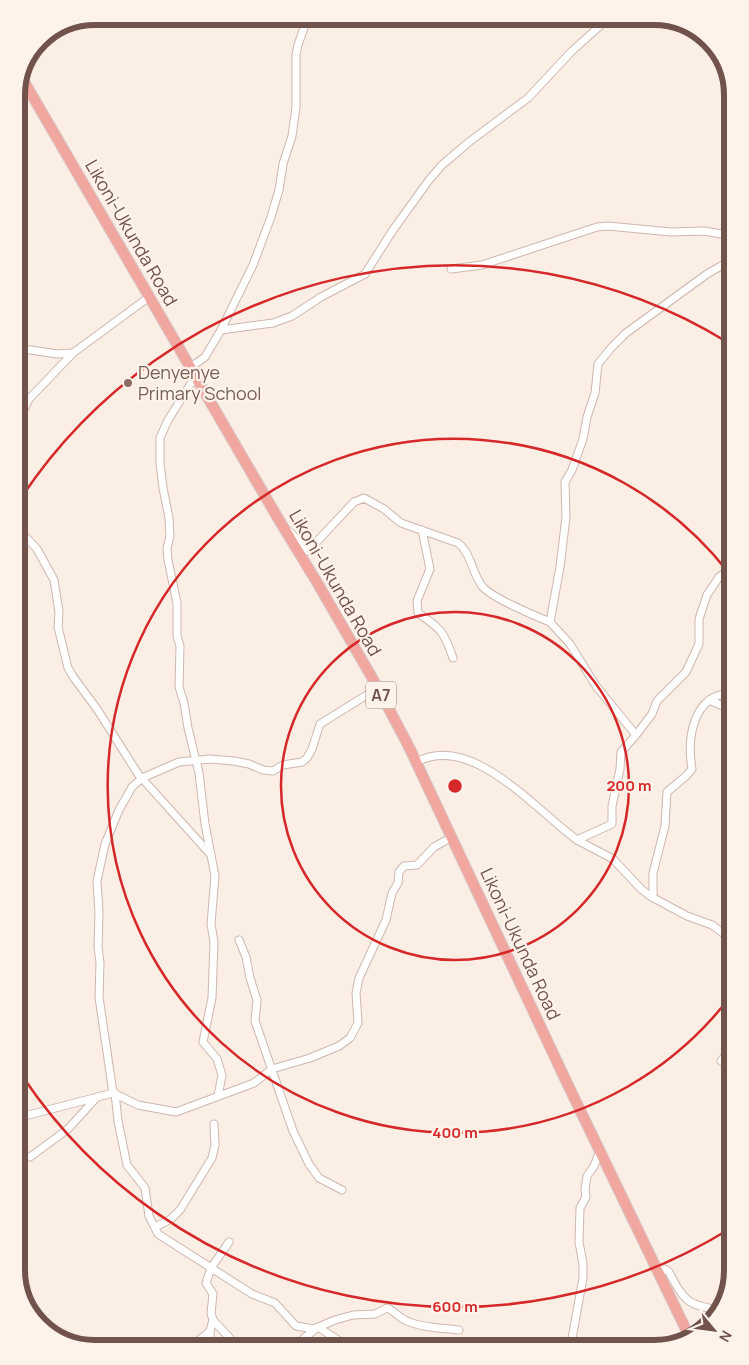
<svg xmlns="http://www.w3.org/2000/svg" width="749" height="1365" viewBox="0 0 749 1365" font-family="Manrope,sans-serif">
  <rect width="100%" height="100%" fill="#fbeee5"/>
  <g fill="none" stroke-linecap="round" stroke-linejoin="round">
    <g stroke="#cdb7af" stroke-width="9">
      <g id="minor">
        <path d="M451 269 482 265 597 227 608 226 671 232 704 231 727 235"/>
        <path d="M221 330 273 323 292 316 321 297 365 274 393 230 429 180 442 165 469 142 528 98 572 51 611 16"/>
        <path d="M18 348 57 354 73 353"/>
        <path d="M191 367 205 357 221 330 253 265 271 217 279 190 283 164 292 136 296 107V55L298 45 308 16"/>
        <path d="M196 375 167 422 160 438V463L163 488 169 518 170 536 167 548 168 560 177 603V636L180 646 179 687 184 703 188 728 199 773 205 824 215 876 211 924 214 942 212 998 203 1042 217 1059 222 1075 218 1096"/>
        <path d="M18 422 29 399 73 353 149 297"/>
        <path d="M19 530 37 549 54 580 59 612 58 627 68 668 74 678 97 709 138 774 211 855"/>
        <path d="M422 530 430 569 417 601 418 613C441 629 444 631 453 658"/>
        <path d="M290 532 308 551 354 502 364 498 384 509 401 523 458 543C471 553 472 573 482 586 490 597 535 616 550 622"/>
        <path d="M709 700 730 709"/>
        <path d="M636 735 652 714 657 701 686 672 699 644V619L707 595 719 577 729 570"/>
        <path d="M417 762C471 732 537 811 577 840L612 824V806L620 769 621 752 636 735 596 686 570 644 550 622 560 567 566 517 565 482 572 470 583 439 587 417 595 393 598 364 611 348 626 333 707 274 728 262"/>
        <path d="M577 840 613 859 641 889 650 896 687 916 712 925 731 939"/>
        <path d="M653 898V873L665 826 667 792 686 776 692 769C687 739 692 696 730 693"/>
        <path d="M239 940 246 957 250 978 257 1000 255 1021 293 1131 309 1164 319 1178 342 1190"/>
        <path d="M721 1061 731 1048"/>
        <path d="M113 1093 99 997 100 963 98 947 99 912 97 881 105 844 119 810 132 787 142 778 179 762 210 759 234 761 249 764 263 770 273 771 283 765 302 762 307 758 312 749 320 724 378 688"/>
        <path d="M115 1093 118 1121 127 1165 145 1188 149 1216 158 1234 252 1294 275 1303 296 1326 314 1329 335 1320 353 1315 375 1314 387 1308C395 1311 399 1318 407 1321 423 1328 442 1328 459 1330"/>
        <path d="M21 1117 113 1093 138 1105 176 1112 254 1083 272 1069 310 1058 339 1046 350 1038 358 1023 356 993 359 978 386 920 392 893 398 883 399 872 404 866 417 865 434 847 452 837"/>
        <path d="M22 1157H30L68 1129 97 1097"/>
        <path d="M155 1227 171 1219 180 1210 212 1158 215 1145 214 1124"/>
        <path d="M229 1242 211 1268 206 1283 213 1294 211 1313 213 1320 238 1347"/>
        <path d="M657 1269H665L669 1272C684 1301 688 1306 721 1310"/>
        <path d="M571 1344 583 1278V1264L579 1242 580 1208 586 1197 585 1189 587 1176 594 1166 600 1151"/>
        <path d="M210 1347V1331L213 1320"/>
        <path d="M293 1347 318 1327 347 1346"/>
        <path d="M190 1348 210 1331"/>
      </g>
    </g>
    <g stroke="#d5cbc9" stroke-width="12">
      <path id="highway" d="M22 78 279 520 318 584 378 688 410 749 567 1083 690 1338"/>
    </g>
    <use href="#minor" stroke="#fff" stroke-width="7"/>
    <use href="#highway" stroke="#f1a7a0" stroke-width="10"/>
  </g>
  <g fill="none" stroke="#d62828" stroke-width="2.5">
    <circle cx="455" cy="786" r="174"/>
    <path d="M730 997A347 347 0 1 1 728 572"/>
    <path d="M731 1228A521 521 0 0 1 23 1077M21 498A521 521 0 0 1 727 342"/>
  </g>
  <circle fill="#8d6e63" stroke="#fef3eb" stroke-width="2" cx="128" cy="383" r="5"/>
  <g text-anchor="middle" stroke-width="4.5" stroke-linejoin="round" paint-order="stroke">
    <rect fill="#fef3eb" stroke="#9c837c" stroke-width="1" x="366" y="681.5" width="30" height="27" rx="4"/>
    <g font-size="16" font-weight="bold" fill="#72534c">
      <text x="381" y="701">A7</text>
    </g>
    <g font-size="18" fill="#72534c" stroke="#fef3eb">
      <text transform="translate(131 233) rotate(60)" y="6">Likoni-Ukunda Road</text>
      <text transform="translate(335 583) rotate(60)" y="6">Likoni-Ukunda Road</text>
      <text transform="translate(520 944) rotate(65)" y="6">Likoni-Ukunda Road</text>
    </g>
    <g font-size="18" fill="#785e54" stroke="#fef3eb" text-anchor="start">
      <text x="138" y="379">Denyenye<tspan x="138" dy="21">Primary School</tspan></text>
    </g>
  </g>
  <path d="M0 0H749V1365H0ZM95 25H654A70 70 0 0 1 724 95V1270A70 70 0 0 1 654 1340H95A70 70 0 0 1 25 1270V95A70 70 0 0 1 95 25Z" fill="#fef3eb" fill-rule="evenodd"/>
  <path fill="none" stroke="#72534c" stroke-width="6" d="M95 25H654A70 70 0 0 1 724 95V1270A70 70 0 0 1 654 1340H95A70 70 0 0 1 25 1270V95A70 70 0 0 1 95 25Z"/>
  <circle cx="455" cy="786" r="8" fill="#d62828" stroke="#fef3eb" stroke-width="2.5"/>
  <g font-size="15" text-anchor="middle" font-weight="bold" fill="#d62828" stroke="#fef3eb" stroke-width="4.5" stroke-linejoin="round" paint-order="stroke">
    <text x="629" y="791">200 m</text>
    <text x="455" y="1138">400 m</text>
    <text x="455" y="1312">600 m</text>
  </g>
  <g transform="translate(714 1330) rotate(119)" stroke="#fef3eb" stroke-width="4" paint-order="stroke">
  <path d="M0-4L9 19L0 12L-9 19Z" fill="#72534c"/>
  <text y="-8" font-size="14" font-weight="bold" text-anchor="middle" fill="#72534c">N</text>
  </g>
</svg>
